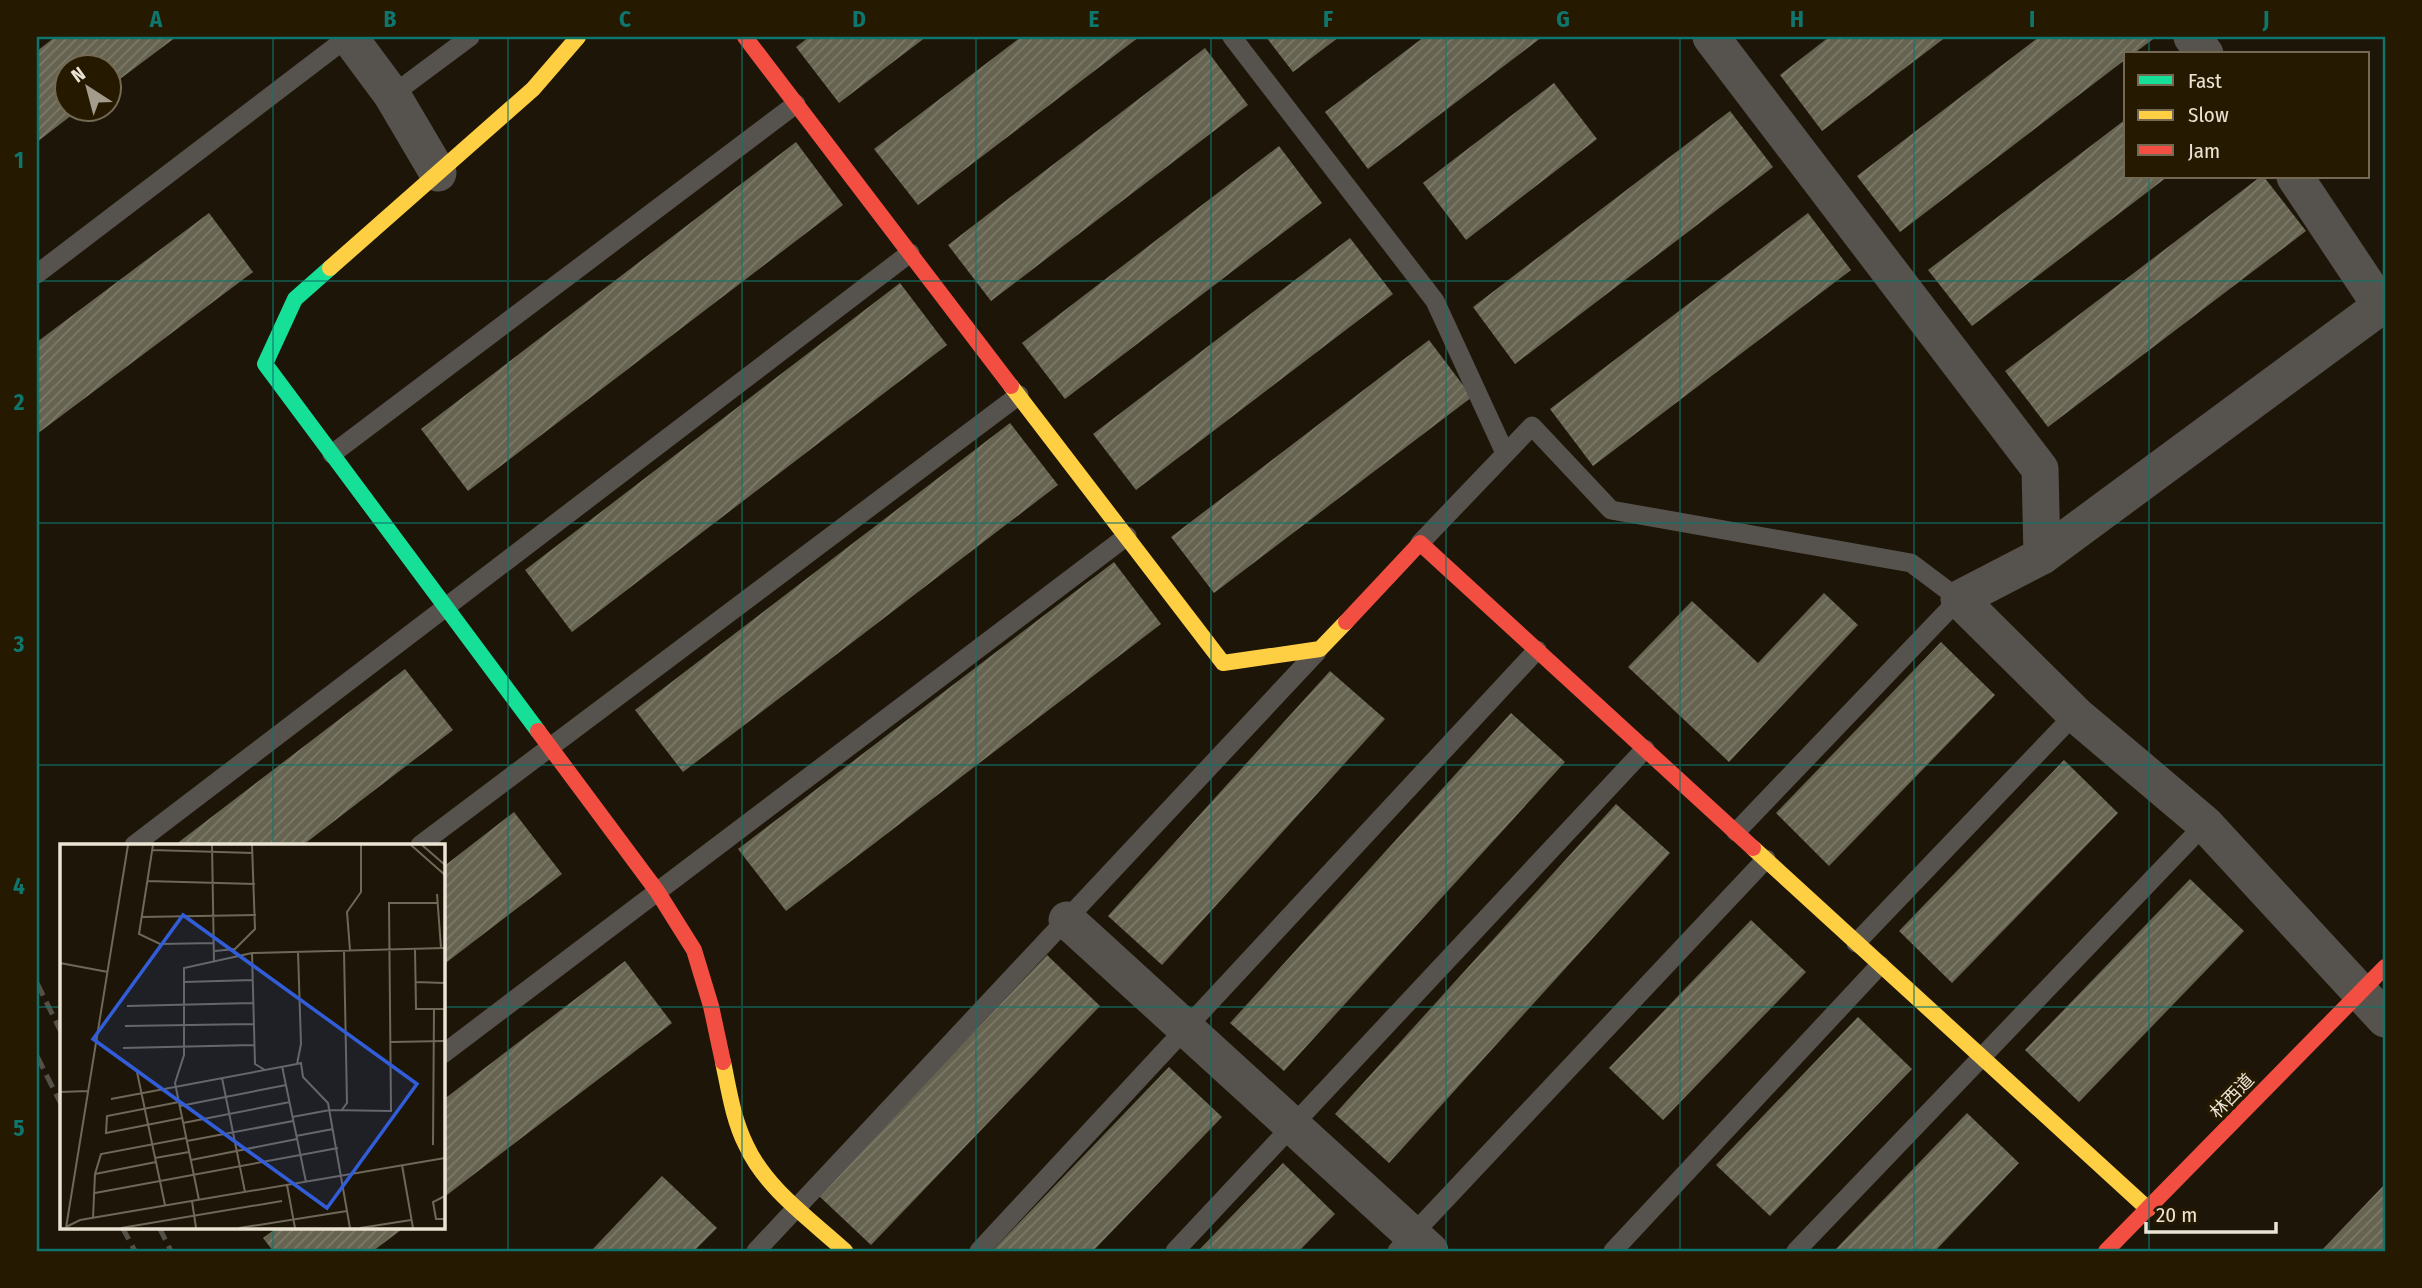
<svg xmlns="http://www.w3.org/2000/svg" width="2422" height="1288" viewBox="0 0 2422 1288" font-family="'Fira Sans Condensed','Noto Sans SC',sans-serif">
  <defs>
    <pattern id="building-hatch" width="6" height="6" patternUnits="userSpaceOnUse" patternTransform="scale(1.75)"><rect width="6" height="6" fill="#666451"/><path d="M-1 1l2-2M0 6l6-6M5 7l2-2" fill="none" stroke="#7c7a69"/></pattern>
  </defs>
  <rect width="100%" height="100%" fill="#1d1608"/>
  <g fill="url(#building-hatch)">
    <path d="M55 37H176L108 88V66H66V108H81L37 142V51Z"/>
    <path d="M809 37H926L839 103 796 47Z"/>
    <path d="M1021 37H1139L918 205 874 149Z"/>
    <path d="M1266 37H1339L1293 72Z"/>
    <path d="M1424 37H1542L1368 169 1325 112Z"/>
    <path d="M1829 37H1946L1822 131 1780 75Z"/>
    <path d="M2039 37H2156L2133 54H2126V59L1900 232 1857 176Z"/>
    <path d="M1205 48 1248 105 991 301 948 245Z"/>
    <path d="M1554 83 1597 139 1466 240 1423 183Z"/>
    <path d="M1730 111 1773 167 1515 364 1473 307Z"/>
    <path d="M2126 119V177H2167L1972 326 1928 270Z"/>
    <path d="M796 142 843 205 468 491 421 429Z"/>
    <path d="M1279 146 1322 203 1065 399 1022 343Z"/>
    <path d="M2260 177H2264L2306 231 2048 427 2005 371Z"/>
    <path d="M209 213 253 272 37 434V342Z"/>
    <path d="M1808 213 1851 270 1593 466 1550 409Z"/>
    <path d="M1350 238 1393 294 1136 490 1093 434Z"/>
    <path d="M900 283 947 345 572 632 525 570Z"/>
    <path d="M1429 340 1472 397 1214 593 1171 537Z"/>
    <path d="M1010 423 1058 485 683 772 635 710Z"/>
    <path d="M1114 562 1161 624 786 911 738 849Z"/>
    <path d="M1824 593 1858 625 1729 762 1628 667 1692 601 1758 663Z"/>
    <path d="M1941 642 1995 695 1829 866 1776 813Z"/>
    <path d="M405 669 453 730 303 845H175Z"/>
    <path d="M1330 671 1385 719 1162 965 1108 916Z"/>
    <path d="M1511 713 1565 762 1284 1071 1230 1023Z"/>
    <path d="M2064 760 2118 813 1952 983 1899 931Z"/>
    <path d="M1616 804 1670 853 1389 1163 1335 1114Z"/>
    <path d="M514 812 562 874 443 965V867Z"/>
    <path d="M2190 879 2244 931 2079 1102 2025 1050Z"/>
    <path d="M1751 920 1806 972 1663 1120 1609 1068Z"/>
    <path d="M1047 955 1100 1006 871 1245 818 1195Z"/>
    <path d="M625 961 672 1023 443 1198V1100Z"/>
    <path d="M1858 1017 1912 1069 1770 1216 1716 1165Z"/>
    <path d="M1169 1067 1222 1117 1093 1251H992Z"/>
    <path d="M1967 1113 2019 1163 1935 1251H1834Z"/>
    <path d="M1283 1163 1335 1214 1299 1251H1198Z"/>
    <path d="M662 1176 717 1228 694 1251H591Z"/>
    <path d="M2385 1184V1251H2321Z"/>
    <path d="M278 1227H405L373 1251H273L263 1238Z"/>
  </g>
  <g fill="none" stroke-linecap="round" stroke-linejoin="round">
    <g stroke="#56524d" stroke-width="19">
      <path d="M1232 37 1435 301 1505 453"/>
      <path d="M392 95 470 37"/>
      <path d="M37 274 348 37"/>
      <path d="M332 454 796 104"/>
      <path d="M1420 543 1532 426 1611 510 1911 563 1959 599 1736 832"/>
      <path d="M134 845 910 253"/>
      <path d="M420 845 1019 395"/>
      <path d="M1856 943 2075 714"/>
      <path d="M443 1054 1127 536"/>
      <path d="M756 1251 1317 652"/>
      <path d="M979 1251 1537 650"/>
      <path d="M1175 1251 1645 749"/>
      <path d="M1397 1251 1766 859"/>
      <path d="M1613 1251 1880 965"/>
      <path d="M1796 1251 2205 824"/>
    </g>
    <g stroke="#56524d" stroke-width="37">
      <path d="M349 37 392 95 438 173"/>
      <path d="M1711 37 2040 469 2042 556"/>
      <path d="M2192 37 2205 54"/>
      <path d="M2295 177 2381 306 2042 556 1959 599 2075 714 2205 824 2385 1019"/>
      <path d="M1067 920 1430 1251"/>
    </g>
    <path stroke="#16e098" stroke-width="16" d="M330 268 295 299 265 364 538 731"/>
    <g stroke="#ffcf43" stroke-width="16">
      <path d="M330 268 533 89 578 37"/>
      <path d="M1011 386 1223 663 1320 649 1346 622"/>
      <path d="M1753 848 2148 1209"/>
      <path d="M723 1062C729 1090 733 1119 746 1145 766 1189 810 1219 845 1251"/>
    </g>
    <g stroke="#f24e42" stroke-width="16">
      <path d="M745 37 1011 386"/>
      <path d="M1346 622 1420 543 1753 848"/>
      <path d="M538 731 657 891 694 950 711 1006 723 1062"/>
      <path d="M2106 1251 2385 967"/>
    </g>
    <g stroke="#545048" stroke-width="5" stroke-dasharray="14 7" stroke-linecap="butt">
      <path d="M37 983 61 1032"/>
      <path d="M37 1056 61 1104"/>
      <path d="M122 1227 135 1251"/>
      <path d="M159 1227 171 1251"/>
    </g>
  </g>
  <path fill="none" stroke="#0f766e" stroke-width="2" stroke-opacity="0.55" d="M273 37V845M508 37V1251M742 37V1251M976 37V1251M1211 37V1251M1446 37V1251M1680 37V1251M1914 37V1251M2149 37V54M2149 177V1251M37 281H2385M37 523H2385M37 765H2385M37 1007H61M443 1007H2385M273 1227V1251"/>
  <g text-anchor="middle" stroke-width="7" stroke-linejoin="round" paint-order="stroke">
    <g font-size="18" fill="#ebe3d3" stroke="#251900">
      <text transform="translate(2232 1096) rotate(-46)" y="6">林西道</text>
    </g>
  </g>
  <g transform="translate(60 844)">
    <rect width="385" height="385" fill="#1d1608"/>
    <path fill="none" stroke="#6f6859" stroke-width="2" d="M93 1 79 90 100 100 154 99M152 1 154 118M351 1 385 31M362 1 385 21M92 6 193 9M87 37 195 40M377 50 381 104M81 73 196 71M355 105 356 165H385M290 106 287 68 301 48V1M155 107 175 105 195 85 192 1M192 109 195 220 205 226M0 119 48 128M124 138 193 136M355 138 385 139M67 162 193 159M65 182 194 180M331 198 385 197M63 204 194 201M237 220 241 219 243 233 268 259 290 384M237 220 241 200 238 108M222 222 246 338M77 228 105 361M162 234 185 348M0 248 28 247M51 255 237 220M119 258 47 272 46 289 122 274M120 262 226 241M281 267 287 259 284 107M232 273 270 266 331 267 329 59H378M123 279 230 258M236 292 273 285M127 297 233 277M373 301 374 165M95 314 129 308M131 316 237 295M342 321 353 384M35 330 96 318M227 341 235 384M35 349 278 304M385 352 373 358 376 375H385M139 356 115 239 124 211V124L192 109 385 104M132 357 136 384M33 374 35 330 41 310 126 294M6 383 20 376 385 314M6 384 68 1M61 384 222 357M179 384 287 367M300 384 351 376"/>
    <path fill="#325dd8" fill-opacity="0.15" stroke="#325dd8" stroke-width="3.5" d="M123 71 357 240 267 364 33 195Z"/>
    <rect width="385" height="385" fill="none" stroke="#ebe3d3" stroke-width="3.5"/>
  </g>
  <rect width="2422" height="1288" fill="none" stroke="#251900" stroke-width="77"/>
  <rect x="2124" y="52" width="245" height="126" fill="#251900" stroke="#746a54" stroke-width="2"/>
  <rect x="2138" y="75" width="35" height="10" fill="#16e098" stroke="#746a54" stroke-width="2"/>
  <text x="2188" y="88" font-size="21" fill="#ebe3d3">Fast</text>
  <rect x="2138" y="110" width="35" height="10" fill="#ffcf43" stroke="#746a54" stroke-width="2"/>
  <text x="2188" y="122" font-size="21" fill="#ebe3d3">Slow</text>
  <rect x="2138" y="145" width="35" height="10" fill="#f24e42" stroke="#746a54" stroke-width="2"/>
  <text x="2188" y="158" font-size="21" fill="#ebe3d3">Jam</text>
  <g transform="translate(88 88) rotate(324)"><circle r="33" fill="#251900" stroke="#746a54" stroke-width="2"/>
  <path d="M0-5L12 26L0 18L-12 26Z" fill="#a39b8c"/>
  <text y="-10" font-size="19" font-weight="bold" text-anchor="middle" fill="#ebe3d3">N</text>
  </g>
  <path d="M2146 1222v10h130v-10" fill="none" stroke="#ebe3d3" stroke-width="3.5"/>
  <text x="2156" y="1222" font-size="21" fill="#ebe3d3" stroke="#251900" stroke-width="5" paint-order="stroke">20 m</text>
  <rect x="38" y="38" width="2346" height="1212" fill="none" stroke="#0f766e" stroke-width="2.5"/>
  <g font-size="23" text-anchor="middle" font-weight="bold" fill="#0f766e">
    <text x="156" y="27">A</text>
    <text x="390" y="27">B</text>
    <text x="625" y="27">C</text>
    <text x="859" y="27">D</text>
    <text x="1094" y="27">E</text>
    <text x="1328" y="27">F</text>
    <text x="1563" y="27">G</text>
    <text x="1797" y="27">H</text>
    <text x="2032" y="27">I</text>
    <text x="2266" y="27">J</text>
    <text x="19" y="168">1</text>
    <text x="19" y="410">2</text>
    <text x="19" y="652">3</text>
    <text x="19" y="894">4</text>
    <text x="19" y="1136">5</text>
  </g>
</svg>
